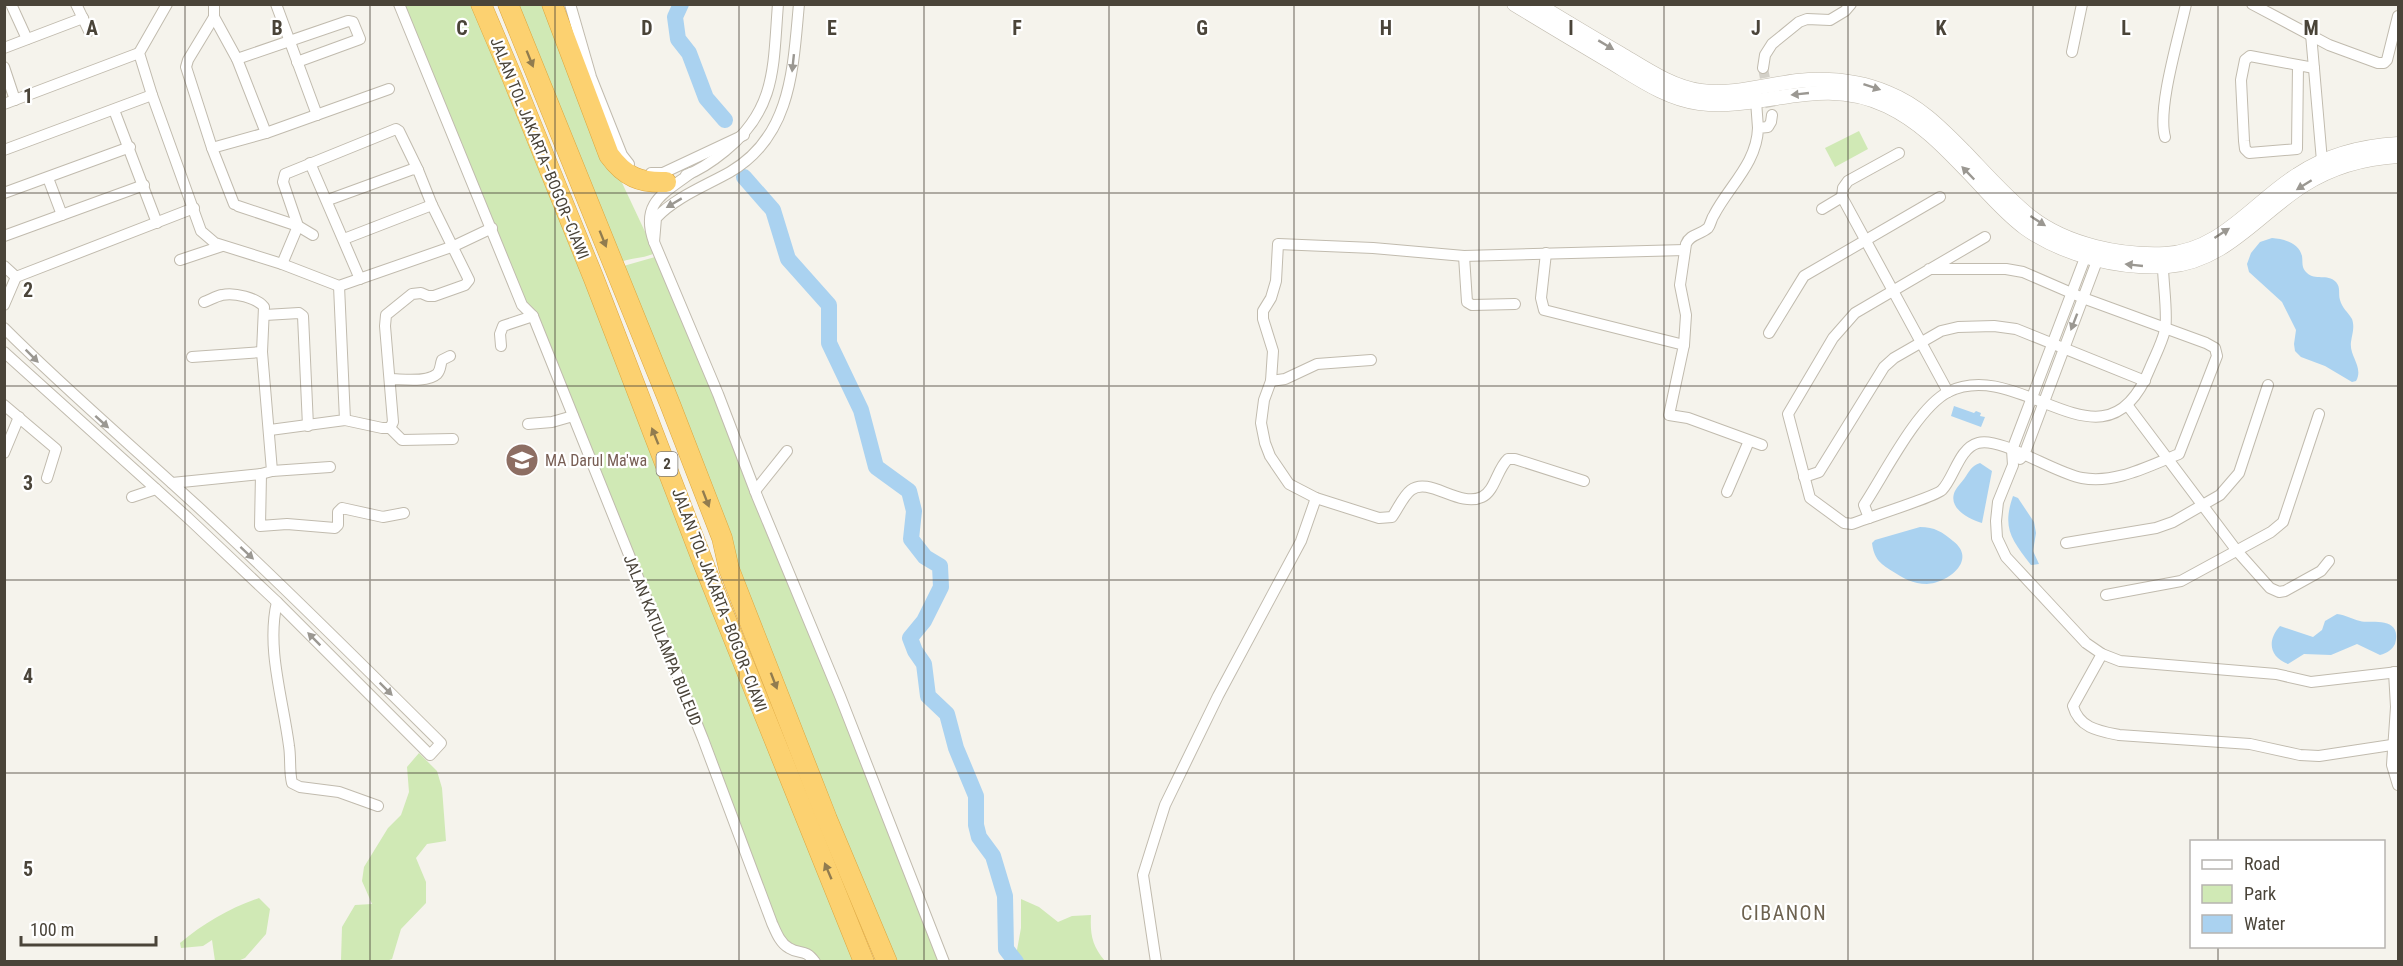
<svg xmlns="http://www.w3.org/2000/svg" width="2403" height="966" viewBox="0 0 2403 966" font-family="'Roboto Condensed',sans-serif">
  <rect width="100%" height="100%" fill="#f5f3ec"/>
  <g fill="#d0e9b5">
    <path d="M400 5H481L859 961H815L786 947 533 316 522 305Z"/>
    <path d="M508 5H552L609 155 655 253C643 259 631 257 618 263Z"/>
    <path d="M1859 131 1868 149 1835 167 1825 148Z"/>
    <path d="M655 257H659L944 961H887L620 267Z"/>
    <path d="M419 753 437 771 442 788 446 841 427 844 416 858 426 882V903L401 929 392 959 384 962 343 961 341 960 342 927 355 905 372 904 362 881 364 867 388 828 401 815 409 792 407 767Z"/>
    <path d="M259 898 270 909 266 934 245 958 238 961H215L212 940 203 946 181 948 180 943C204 923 230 908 259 898Z"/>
    <path d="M1021 899 1039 907 1058 922 1072 916 1091 915C1090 934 1092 946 1105 961H1015L1021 928Z"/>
  </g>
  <g fill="#aad2f0">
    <path d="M2272 238C2284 239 2299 243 2302 256 2303 262 2301 268 2307 273 2315 281 2327 273 2336 282 2341 288 2338 293 2340 300 2342 308 2348 312 2352 319 2355 328 2352 334 2351 342 2349 356 2364 367 2356 381L2352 382 2325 366 2301 357 2295 351 2294 344 2296 330 2282 302 2249 272 2247 264 2251 253 2260 242Z"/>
    <path d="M1954 406 1974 413 1976 411 1981 413 1980 416 1985 417 1981 427 1951 416Z"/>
    <path d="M1980 463 1992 471 1982 523C1969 519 1947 508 1955 491 1957 487 1961 483 1964 479 1969 472 1971 466 1980 463Z"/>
    <path d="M2013 496 2018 498 2034 522 2036 533 2033 551 2039 564 2031 565C2011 539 2002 528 2013 496Z"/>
    <path d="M1920 527C1935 527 1942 532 1953 541 1978 560 1948 583 1927 584 1913 584 1903 578 1892 571 1879 563 1874 558 1872 543L1875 540Z"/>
    <path d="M2337 614C2346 615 2352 619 2360 621 2370 624 2403 615 2395 644 2392 650 2387 653 2380 655L2357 644 2331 655 2304 654 2288 664C2269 657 2267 640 2280 626L2313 637 2322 630 2325 621Z"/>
  </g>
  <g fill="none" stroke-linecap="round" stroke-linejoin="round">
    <g stroke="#aad2f0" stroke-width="16">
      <path d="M681 4 675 17 678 39 689 53 706 98 725 120"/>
      <path d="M744 177 773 210 788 259 829 305V343L861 410 876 467 909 491 914 511 911 539 925 557 940 566 941 587 924 621 910 638 915 651 924 664 928 696 947 714 956 748 976 796V825L979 837 993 856 1005 896 1006 949 1016 962"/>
    </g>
    <path stroke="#d3d0c8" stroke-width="10" stroke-dasharray="10 5" stroke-linecap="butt" d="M1763 68 1772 115"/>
    <g stroke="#c1bbae" stroke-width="12">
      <g id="minor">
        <path d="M11 4 27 39"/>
        <path d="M76 4 89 31"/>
        <path d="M167 4 139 53 152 95 201 231 215 243 282 264 339 286 454 246 492 228"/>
        <path d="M214 4V17L188 60 186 67 212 148 234 204"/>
        <path d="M276 4 317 115"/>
        <path d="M399 4 522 305 533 316 703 739 772 923C776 932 780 943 789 948 800 955 805 948 815 962"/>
        <path d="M570 4 591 77 622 155 629 164"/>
        <path d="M2252 4 2329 45 2378 63H2384L2387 60 2398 16"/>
        <path d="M214 17 237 59 266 133"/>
        <path d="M2311 34 2322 161"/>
        <path d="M4 48 83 18"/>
        <path d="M2072 52 2082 4"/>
        <path d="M237 59 348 21 353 22 360 39 297 62"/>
        <path d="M2298 65 2297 149 2249 153 2245 149 2244 141 2241 80 2245 60 2250 56 2314 68"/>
        <path d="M4 67 15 100"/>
        <path d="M1763 68 1765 55 1772 44 1799 22 1807 19 1830 20 1845 11 1851 4"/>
        <path d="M1756 101 1758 128"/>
        <path d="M4 104 139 53"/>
        <path d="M114 110 157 223"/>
        <path d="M2165 137C2157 108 2179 37 2186 4"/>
        <path d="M212 148 266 133 389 89"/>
        <path d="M4 150 152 95"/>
        <path d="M310 163 360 279"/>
        <path d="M651 173H663L744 135"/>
        <path d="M691 173C663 194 640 203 654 242L656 218C676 197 705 186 730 172 792 136 793 67 799 4"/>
        <path d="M686 175C700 170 714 160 725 151 777 109 773 66 778 4"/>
        <path d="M48 178 62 215"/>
        <path d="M4 193 130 147"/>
        <path d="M1842 197 1948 392"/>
        <path d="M1842 197 1843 188 1848 181 1899 153"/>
        <path d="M328 200 413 169 418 170 432 205 469 280 465 285 434 296H428L421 293 412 294 386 315 385 326 393 422 390 428H382L345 420"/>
        <path d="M238 206 298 226 313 235"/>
        <path d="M1822 209 1842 197"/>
        <path d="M4 236 144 185"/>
        <path d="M344 239 432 205"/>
        <path d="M654 242 718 394 757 496 840 696 944 962"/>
        <path d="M2088 250 2012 450 2013 465 1998 502 1996 521 1997 538 2006 557 2086 643 2102 654 2120 661 2276 674 2311 682 2398 672"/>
        <path d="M1546 253 1541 298 1544 310 1684 345 1669 415 1688 418 1762 445"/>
        <path d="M1464 256 1467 302 1472 305 1515 304"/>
        <path d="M180 260 222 246"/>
        <path d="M282 264 298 226 283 182 285 174 396 129 399 131 418 170"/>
        <path d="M4 266 16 277 194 208"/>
        <path d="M1929 269H2006L2023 272 2083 298 2206 343 2215 348 2217 356 2179 454C2148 466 2116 484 2082 478 2056 474 2000 436 1978 443 1959 448 1954 478 1942 490 1935 497 1866 518 1852 524L1844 523 1810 498 1788 414 1833 338 1855 313 1985 237"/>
        <path d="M4 305 16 277"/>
        <path d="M265 315 299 313 303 316 308 426"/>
        <path d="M4 328C66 390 132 446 196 505 280 582 360 663 441 743L430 755 277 602 187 517 4 352"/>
        <path d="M1769 333 1804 276 1940 197"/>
        <path d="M1684 345 1686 315 1680 285 1686 244C1690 234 1700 235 1708 228 1711 224 1711 219 1714 215 1729 186 1757 163 1758 128L1768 127 1771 122 1772 115"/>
        <path d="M501 346 500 334 503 326 533 316"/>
        <path d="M192 357 262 352"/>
        <path d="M390 379C402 379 427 383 437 374 441 370 440 365 442 360L450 356"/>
        <path d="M1271 381 1285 379 1317 364 1371 360"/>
        <path d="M4 405 56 449 47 478"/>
        <path d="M2128 406 2237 551 2270 588 2279 592 2285 591 2321 571 2329 561"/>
        <path d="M528 424 552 422 573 416"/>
        <path d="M390 428 402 440 453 439"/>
        <path d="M270 430 345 420 339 286"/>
        <path d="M4 453 19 417"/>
        <path d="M2020 459 2024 455 2100 253"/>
        <path d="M272 471 330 467"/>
        <path d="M261 474 260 526 287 524 335 528 338 525V512L342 508 383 517 404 513"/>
        <path d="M1804 477 1819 472 1884 367 1894 358 1941 331 1958 327 1994 326 2016 329 2145 381"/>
        <path d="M1584 481 1515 459H1508C1497 469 1495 491 1482 497 1459 508 1429 476 1411 490 1403 496 1398 509 1392 517L1379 518 1316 498 1289 484 1270 456 1265 443 1261 423 1264 400 1271 381 1273 351 1263 319V311L1271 298 1276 281 1278 244 1373 248 1464 256 1685 250"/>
        <path d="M172 483 261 474 272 471 262 352 264 307C257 298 234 292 222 295 216 296 210 300 204 302"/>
        <path d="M755 491 787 451"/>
        <path d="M1727 492 1749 441"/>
        <path d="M132 497 156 489"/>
        <path d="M1869 518 1864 505C1884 475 1917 408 1948 392 2022 355 2105 482 2150 368 2155 356 2162 343 2165 330 2168 314 2163 283 2163 266"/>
        <path d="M2066 543 2156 528 2173 522 2220 495 2239 473 2268 385"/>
        <path d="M2106 595 2181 581 2271 532 2283 522 2319 414"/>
        <path d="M277 602C266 648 283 699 289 746 291 758 289 771 292 783L300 787 339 792 378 806"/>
        <path d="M2102 654 2073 706C2079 728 2099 731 2119 735L2250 744 2300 755 2319 756 2398 744"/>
        <path d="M2394 672 2396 707 2392 765 2398 785"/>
        <path d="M1156 962 1143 875 1165 805 1218 696 1301 541 1316 498"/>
      </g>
    </g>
    <g stroke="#c1bbae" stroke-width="15">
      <g id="tertiary">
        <path d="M1514 4C1545 23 1577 42 1609 61 1636 77 1666 99 1699 103 1765 111 1820 74 1887 106 1918 121 1940 143 1964 168 1984 188 2002 211 2025 228 2064 256 2121 269 2168 266 2225 262 2259 213 2304 185 2332 167 2366 158 2398 156"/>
        <path d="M1537 4C1565 21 1593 38 1621 54 1646 69 1672 87 1701 91 1734 95 1765 85 1797 81 1828 78 1860 81 1888 93 1920 106 1941 128 1965 152 1986 174 2007 198 2031 217 2067 245 2121 256 2165 254 2221 251 2254 202 2297 175 2327 155 2363 146 2398 144"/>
      </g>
    </g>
    <g stroke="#dca63f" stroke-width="21">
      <g id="motorway">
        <path d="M481 4 512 77 594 279 706 570 864 962"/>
        <path d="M508 4 670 404 722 538 729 569 827 819 887 962"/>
        <path d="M552 4 609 155C625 177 640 183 666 182"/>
      </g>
    </g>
    <use href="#minor" stroke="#fff" stroke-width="10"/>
    <use href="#tertiary" stroke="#fff" stroke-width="14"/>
    <use href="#motorway" stroke="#fcd170" stroke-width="20"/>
  </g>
  <defs><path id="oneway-solid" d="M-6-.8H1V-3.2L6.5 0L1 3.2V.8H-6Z" transform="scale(1.5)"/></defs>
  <g fill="#9b9892">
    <use href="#oneway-solid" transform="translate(1606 45) rotate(31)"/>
    <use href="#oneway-solid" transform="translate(793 63) rotate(96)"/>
    <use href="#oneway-solid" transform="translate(1872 87) rotate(18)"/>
    <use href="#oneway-solid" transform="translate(1800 94) rotate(174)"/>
    <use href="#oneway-solid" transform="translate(1968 173) rotate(-134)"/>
    <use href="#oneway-solid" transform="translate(2304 185) rotate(148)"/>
    <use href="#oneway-solid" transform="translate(674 203) rotate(149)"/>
    <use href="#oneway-solid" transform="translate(2038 221) rotate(33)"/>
    <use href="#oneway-solid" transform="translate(2222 233) rotate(-33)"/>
    <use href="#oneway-solid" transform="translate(2134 265) rotate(-174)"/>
    <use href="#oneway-solid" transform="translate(2074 322) rotate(111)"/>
    <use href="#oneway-solid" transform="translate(32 356) rotate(45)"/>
    <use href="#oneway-solid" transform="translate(102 422) rotate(42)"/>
    <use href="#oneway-solid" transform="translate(247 553) rotate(43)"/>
    <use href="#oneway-solid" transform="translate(314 639) rotate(-135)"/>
    <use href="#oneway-solid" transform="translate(386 689) rotate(45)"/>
  </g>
  <g fill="#917c4f">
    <use href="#oneway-solid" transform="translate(530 59) rotate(68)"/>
    <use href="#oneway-solid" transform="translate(603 239) rotate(68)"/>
    <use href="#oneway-solid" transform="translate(655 436) rotate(-112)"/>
    <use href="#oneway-solid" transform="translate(706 499) rotate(69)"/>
    <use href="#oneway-solid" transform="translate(774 681) rotate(69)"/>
    <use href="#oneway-solid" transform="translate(828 871) rotate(-113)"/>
  </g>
  <path fill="none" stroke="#4a4439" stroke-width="1.5" stroke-opacity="0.55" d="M185 4V962M370 4V962M555 4V962M739 4V962M924 4V962M1109 4V962M1294 4V962M1479 4V962M1664 4V962M1848 4V962M2033 4V962M2218 4V842M4 193H2398M4 386H2398M4 580H2398M4 773H2398M2218 946V962"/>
  <defs>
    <g id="school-disc" transform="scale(1.725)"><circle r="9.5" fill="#8d6e63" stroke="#fff"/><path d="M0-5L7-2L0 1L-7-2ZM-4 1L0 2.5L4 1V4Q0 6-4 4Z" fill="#fff"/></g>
  </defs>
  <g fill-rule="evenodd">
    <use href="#school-disc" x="522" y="460"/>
  </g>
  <g text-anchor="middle" stroke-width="4.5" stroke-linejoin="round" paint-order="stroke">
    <rect fill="#fff" stroke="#807c74" stroke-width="1.5" x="656.5" y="452" width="21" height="24" rx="4.5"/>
    <g font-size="15" font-weight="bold" fill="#4a4439">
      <text x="667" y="469">2</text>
    </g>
    <g font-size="16" fill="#4a4439" stroke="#fff">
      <text transform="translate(540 148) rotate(68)" y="6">JALAN TOL JAKARTA–BOGOR–CIAWI</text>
      <text transform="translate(720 600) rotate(69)" y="6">JALAN TOL JAKARTA–BOGOR–CIAWI</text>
      <text transform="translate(663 640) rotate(68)" y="6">JALAN KATULAMPA BULEUD</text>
    </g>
    <g font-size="16" fill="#785e54" stroke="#fff" text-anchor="start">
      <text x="545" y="466">MA Darul Ma'wa</text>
    </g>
    <g font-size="20" letter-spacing="1.5" fill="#6d6250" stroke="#fff">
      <text x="1784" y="920">CIBANON</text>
    </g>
  </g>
  <g font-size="20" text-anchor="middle" font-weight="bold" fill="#4a4439" stroke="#fff" stroke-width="4.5" stroke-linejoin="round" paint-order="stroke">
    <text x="92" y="35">A</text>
    <text x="277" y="35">B</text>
    <text x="462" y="35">C</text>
    <text x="647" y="35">D</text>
    <text x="832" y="35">E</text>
    <text x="1017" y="35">F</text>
    <text x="1202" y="35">G</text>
    <text x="1386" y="35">H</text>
    <text x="1571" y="35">I</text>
    <text x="1756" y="35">J</text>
    <text x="1941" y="35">K</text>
    <text x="2126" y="35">L</text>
    <text x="2311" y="35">M</text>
    <text x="28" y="103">1</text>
    <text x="28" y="297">2</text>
    <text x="28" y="490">3</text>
    <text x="28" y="683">4</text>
    <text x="28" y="876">5</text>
  </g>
  <rect width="2403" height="966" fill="none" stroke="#4a4439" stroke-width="12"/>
  <rect x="2190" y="840" width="195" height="108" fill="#ffffff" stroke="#b7b4b0" stroke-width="1.5"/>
  <rect x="2202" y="860" width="30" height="9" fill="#ffffff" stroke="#b7b4b0" stroke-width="1.5"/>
  <text x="2244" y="870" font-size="18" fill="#4a4439">Road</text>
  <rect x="2202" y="885" width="30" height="18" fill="#d0e9b5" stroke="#b7b4b0" stroke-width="1.5"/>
  <text x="2244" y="900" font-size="18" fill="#4a4439">Park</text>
  <rect x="2202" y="915" width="30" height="18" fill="#aad2f0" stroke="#b7b4b0" stroke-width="1.5"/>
  <text x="2244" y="930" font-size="18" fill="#4a4439">Water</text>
  <path d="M21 936v9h135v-9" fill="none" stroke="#4a4439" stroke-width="3"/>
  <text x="30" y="936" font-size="18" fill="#4a4439" stroke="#ffffff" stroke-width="4.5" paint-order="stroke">100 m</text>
</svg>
